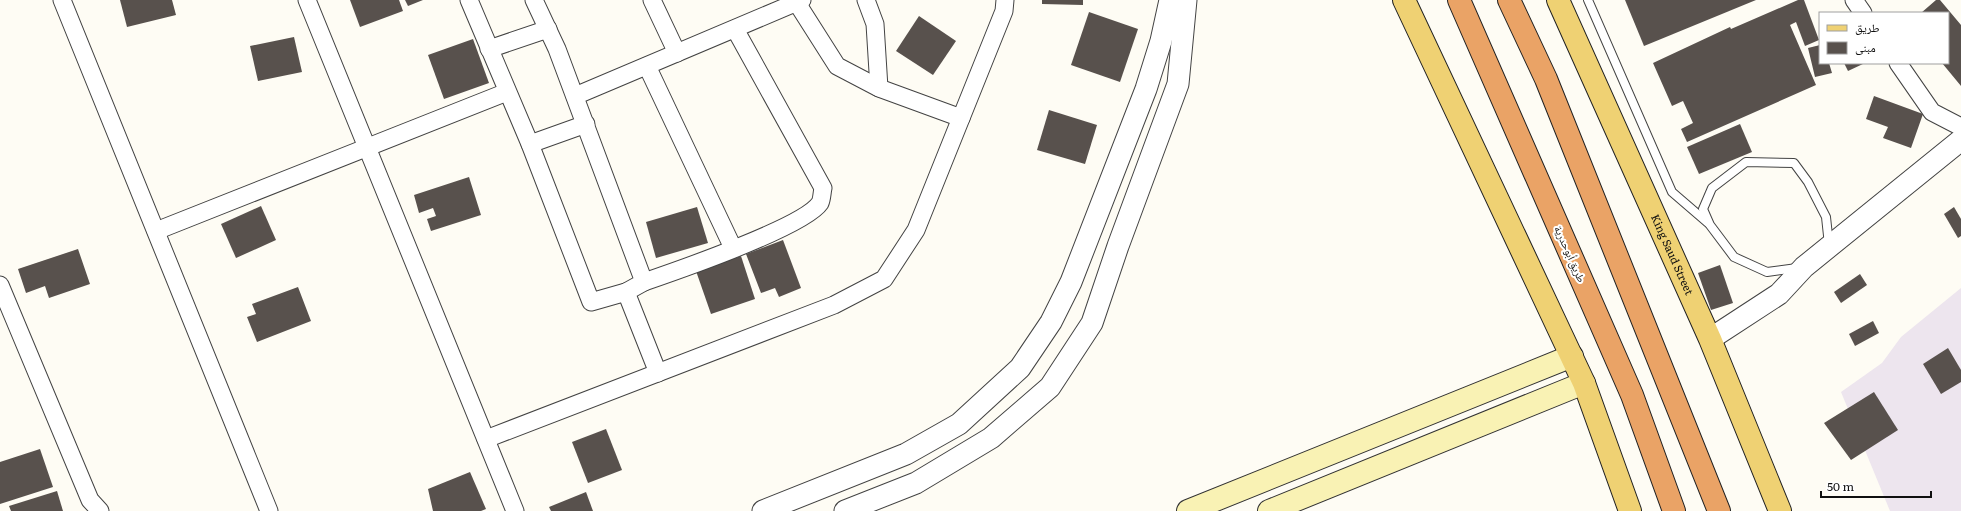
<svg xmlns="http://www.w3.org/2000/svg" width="1961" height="511" viewBox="0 0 1961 511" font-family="Literata,'Noto Naskh Arabic',serif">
  <rect width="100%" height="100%" fill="#fefcf4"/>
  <path fill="#ede5ee" d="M1961 288V511H1890L1841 392 1882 363 1901 337Z"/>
  <g fill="#58514d">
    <path d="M120 0H172L176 15 127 27Z"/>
    <path d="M350 0H399L403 11 360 27Z"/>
    <path d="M405 0H423L408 6Z"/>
    <path d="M1042 0H1083V5L1042 4Z"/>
    <path d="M1625 0H1756L1644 46Z"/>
    <path d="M1798 0H1804L1819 40 1805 46 1796 22 1790 25 1816 85 1687 142 1681 129 1693 123 1683 101 1672 106 1653 63 1730 27 1731 29Z"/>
    <path d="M1936 0H1940L1961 25V86L1942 63H1948V13H1921Z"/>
    <path d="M1089 12 1138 29 1120 82 1071 65Z"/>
    <path d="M919 16 956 41 933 75 896 51Z"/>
    <path d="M294 37 302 72 258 81 250 46Z"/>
    <path d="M473 39 489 83 444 99 428 55Z"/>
    <path d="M1820 45V63H1829L1832 73 1815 77 1808 48Z"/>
    <path d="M1844 63H1865L1848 71Z"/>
    <path d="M1874 96 1923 114 1911 148 1883 138 1888 127 1866 119Z"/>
    <path d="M1049 110 1097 125 1085 164 1037 150Z"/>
    <path d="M1740 124 1752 152 1699 174 1687 147Z"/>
    <path d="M469 177 481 215 431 231 427 219 436 216 433 208 419 213 414 195Z"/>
    <path d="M261 206 276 240 236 258 221 224Z"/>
    <path d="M697 207 708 243 656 258 646 222Z"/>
    <path d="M1954 207 1961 219V236L1958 238 1944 214Z"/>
    <path d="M783 240 801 288 779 297 775 288 761 293 746 254Z"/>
    <path d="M78 249 90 284 49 298 45 286 26 293 18 269Z"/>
    <path d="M741 256 755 299 711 314 696 271Z"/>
    <path d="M1720 265 1733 303 1711 310 1698 273Z"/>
    <path d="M1860 274 1867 285 1841 303 1834 292Z"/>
    <path d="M298 287 311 321 257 342 247 317 256 314 252 304Z"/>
    <path d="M1873 321 1879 333 1855 346 1849 334Z"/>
    <path d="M1948 348 1961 370V382L1941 394 1923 364Z"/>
    <path d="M1874 392 1898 430 1851 460 1824 423Z"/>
    <path d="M606 429 622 470 588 483 572 442Z"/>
    <path d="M40 449 53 487 0 504V462Z"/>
    <path d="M470 472 486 509 481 511H433L428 489Z"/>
    <path d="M57 491 63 511H11L9 506Z"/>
    <path d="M586 492 593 511H551L549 507Z"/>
  </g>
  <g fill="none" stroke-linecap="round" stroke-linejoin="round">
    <g stroke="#434343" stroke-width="10">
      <g id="service">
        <path d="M1588 0 1672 192 1708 223"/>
        <path d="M1797 268 1767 272 1734 257 1710 225 1703 209 1712 188 1746 162 1794 163 1808 182 1826 217 1829 245"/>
      </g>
    </g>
    <g stroke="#434343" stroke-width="19">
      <g id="minor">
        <path d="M62 0 269 511"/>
        <path d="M307 0 515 511"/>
        <path d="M469 0 530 144 591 302 626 292"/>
        <path d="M534 0 557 49 644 282 626 292 658 373"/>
        <path d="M652 0 677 53"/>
        <path d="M795 0 837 66 879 88 961 118"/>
        <path d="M866 0 875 24 879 88"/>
        <path d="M1854 0 1863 13"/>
        <path d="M489 49 548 29"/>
        <path d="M1898 63 1932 112 1961 127"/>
        <path d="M647 66 733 248"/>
        <path d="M575 96 802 0"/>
        <path d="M530 144 586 124"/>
        <path d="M156 231 507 92"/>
        <path d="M644 282C676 271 804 227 820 203 822 199 822 192 823 188L735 29"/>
        <path d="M0 285 90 500 100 511"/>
        <path d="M486 439 834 305 884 279 916 230 1004 11 1005 0"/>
      </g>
    </g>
    <g stroke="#434343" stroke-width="23">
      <g id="tertiary">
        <path d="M1710 339 1779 294 1804 267 1961 140"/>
        <path d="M763 511 906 454 959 424 1020 368 1051 322 1071 282 1146 89 1161 41 1170 0"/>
        <path d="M845 511 916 483 991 438 1050 387 1092 323 1118 246 1178 84 1186 0"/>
      </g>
    </g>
    <g stroke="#323232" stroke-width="24">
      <g id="secondary">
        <path d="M1188 511 1572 356"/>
        <path d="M1269 511 1584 383"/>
      </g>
    </g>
    <g stroke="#212121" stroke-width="24">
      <g id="primary">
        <path d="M1404 0 1584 383 1630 511"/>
        <path id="s1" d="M1558 0 1710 339 1780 511"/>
      </g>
    </g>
    <g stroke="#212121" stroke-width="24">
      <g id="motorway">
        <path d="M1459 0 1632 395 1674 511"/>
        <path d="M1509 0 1546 79 1719 511"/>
      </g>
    </g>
    <use href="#service" stroke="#fff" stroke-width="8"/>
    <use href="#minor" stroke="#fff" stroke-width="17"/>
    <use href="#tertiary" stroke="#fff" stroke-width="21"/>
    <use href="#secondary" stroke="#f9f2b4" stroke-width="22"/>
    <use href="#primary" stroke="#efd173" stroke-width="22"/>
    <use href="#motorway" stroke="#eaa366" stroke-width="22"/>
  </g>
  <g text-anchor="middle" stroke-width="4" stroke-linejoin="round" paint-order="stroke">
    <g font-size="11" fill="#101010" stroke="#fff">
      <text transform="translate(1570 254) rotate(66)" y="4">طريق أبوحدرية</text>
      <text dy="4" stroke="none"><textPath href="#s1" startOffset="279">King Saud Street</textPath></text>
    </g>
  </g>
  <rect x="1819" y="12" width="130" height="52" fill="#ffffff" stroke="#9f9f9f"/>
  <rect x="1827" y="25" width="20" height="6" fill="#efd173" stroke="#9f9f9f"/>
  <text x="1855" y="32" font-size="12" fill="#101010">طريق</text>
  <rect x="1827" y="42" width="20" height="12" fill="#58514d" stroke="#9f9f9f"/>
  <text x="1855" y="52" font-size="12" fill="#101010">مبنى</text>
  <path d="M1821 491v6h110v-6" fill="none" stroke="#101010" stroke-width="2"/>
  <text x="1827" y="491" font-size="12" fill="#101010" stroke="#ffffff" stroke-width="3" paint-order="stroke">50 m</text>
</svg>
